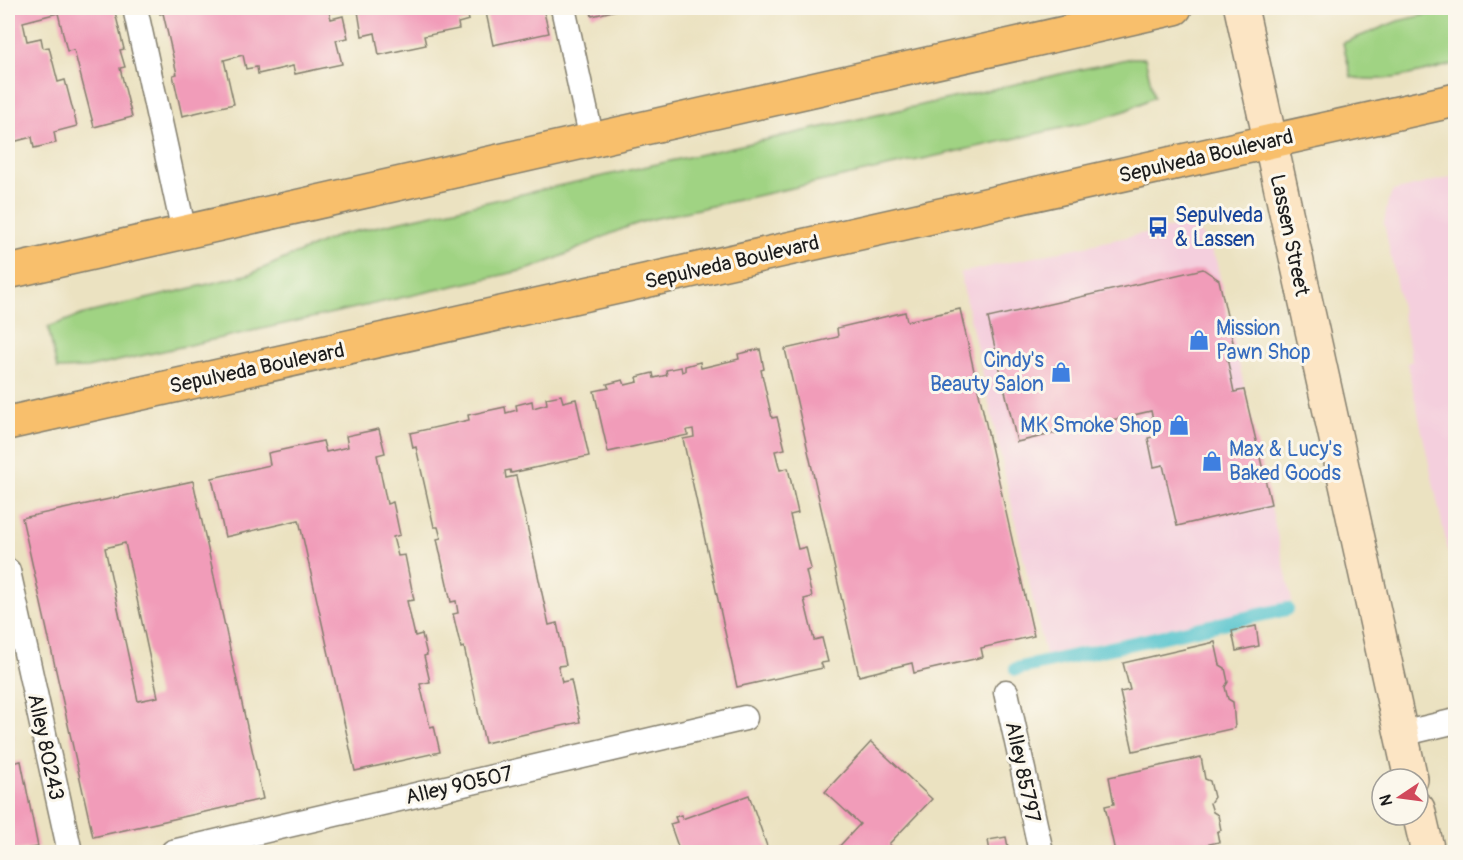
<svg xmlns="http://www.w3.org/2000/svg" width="1463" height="860" viewBox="0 0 1463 860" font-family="Pangolin,sans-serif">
  <rect width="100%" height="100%" fill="#fbf7ec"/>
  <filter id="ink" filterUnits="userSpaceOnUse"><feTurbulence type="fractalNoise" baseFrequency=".0167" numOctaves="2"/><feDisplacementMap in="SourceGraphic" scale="12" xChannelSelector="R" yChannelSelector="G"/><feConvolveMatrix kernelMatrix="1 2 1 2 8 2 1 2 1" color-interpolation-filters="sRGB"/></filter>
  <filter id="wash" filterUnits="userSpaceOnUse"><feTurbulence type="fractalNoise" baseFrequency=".008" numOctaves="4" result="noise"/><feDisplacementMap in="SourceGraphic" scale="24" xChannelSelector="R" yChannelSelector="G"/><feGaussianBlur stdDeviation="1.35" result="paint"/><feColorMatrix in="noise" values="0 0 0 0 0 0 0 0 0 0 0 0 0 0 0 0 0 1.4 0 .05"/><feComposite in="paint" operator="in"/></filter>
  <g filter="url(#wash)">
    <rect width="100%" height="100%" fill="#ebe2c1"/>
    <g fill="#f4cfdd">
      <path d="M1455 176H1456L1455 583 1407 363 1412 361 1384 223 1388 201 1393 191Z"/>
      <path d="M1178 226 1193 229 1202 235 1216 260 1292 601 1045 655 960 273Z"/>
    </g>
    <g fill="#a0d383" stroke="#5e7850" stroke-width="1.5">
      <path d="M1455 8V64C1423 71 1384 85 1351 77L1343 43 1398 21Z"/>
      <path d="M1132 58H1145L1154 97 1125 111 1089 122 653 219C609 230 572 255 529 269L87 368 57 369 48 327 84 314 250 274 339 235Z"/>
    </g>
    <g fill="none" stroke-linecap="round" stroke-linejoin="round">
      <path stroke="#57c4ce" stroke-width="14" d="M1016 669 1287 609"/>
    </g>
    <g id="blocks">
      <g fill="#f19cb9" fill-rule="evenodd">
        <path d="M8 8H114L124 49 120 50 125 67 120 68 132 117 94 127 74 50 67 51 58 13 23 22 27 41 41 38 43 48 49 47 58 82 65 80 77 126 54 132 56 143 34 148 32 137 9 143 12 152 8 154Z"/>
        <path d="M158 8H328L331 19 343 16 348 38 336 40 342 64 295 74 293 66 258 74 257 67 246 69 243 55 224 60 234 104 182 116 173 75 177 74 163 13 160 14Z"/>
        <path d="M369 8H466L469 20 458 23 459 29 424 36 426 45 379 55 375 33 362 36 358 11Z"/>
        <path d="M485 8H543L549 33 493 45Z"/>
        <path d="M590 8H625L592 16Z"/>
        <path d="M1203 269 1219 280 1235 351 1226 353 1234 392 1244 390 1271 504 1177 526 1163 465 1154 467 1148 438 1157 436 1151 411 1017 442 988 318Z"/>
        <path d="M960 309 1034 636 981 648 983 657 914 673 912 663 859 676 785 349 838 337 837 328 905 312 907 321Z"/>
        <path d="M760 349 764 369 761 370 772 418 777 417 785 449 775 451 780 470 788 468 798 513 790 515 798 549 806 547 811 569 806 571 812 597 804 599 814 640 822 638 828 662 821 663 823 668 737 687 683 439 694 437 693 429 687 430 688 435 608 452 594 391 609 388 607 384 623 380 625 385 638 382 637 377 653 373 654 378 667 375 666 370 681 367 682 372 685 371V366L700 362 701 368 739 359 738 354Z"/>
        <path d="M561 395 563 402 576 399 589 456 511 473 510 470 505 471 506 478 516 476 549 625 557 623 566 665 558 666 562 682 571 680 580 722 485 743 464 647 461 648 453 614 458 613 456 601 451 602 437 539 441 538 438 527H434L416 447 413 448 410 433 469 420 468 415 505 407 506 413 517 410 516 405 532 401 533 408 547 404 546 398Z"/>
        <path d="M379 429 385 453 377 455 387 504 393 502 400 535 393 537 398 556 405 555 414 600 407 601 415 636 422 634 427 655 424 656 430 682 420 684 430 727 434 726 440 752 355 771 299 520 225 537 212 478 270 465 268 453 323 441 326 452 348 447 346 436Z"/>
        <path d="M193 481 263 799 93 837 22 518ZM125 543 158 697 138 701 105 548Z"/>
        <path d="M1256 626 1259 646 1236 651 1232 631Z"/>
        <path d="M1215 642 1220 665 1225 668 1228 682 1225 687 1228 699 1233 702 1235 728 1133 751 1120 692 1130 690 1123 663Z"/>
        <path d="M8 713 14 738 8 740Z"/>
        <path d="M871 742 932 799 889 844 898 852H834L860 824 825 792Z"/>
        <path d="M1201 757 1205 779 1210 781 1214 797 1210 803 1213 812 1218 815 1221 830 1217 832 1219 842 1173 852H1115L1105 806 1114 804 1109 777Z"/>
        <path d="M21 761 38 847 8 852V764Z"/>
        <path d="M749 795 769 852H680L670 824 677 822 675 817 681 815 682 819Z"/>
        <path d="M1006 837 1009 852H990L988 840Z"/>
      </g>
    </g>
  </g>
  <g filter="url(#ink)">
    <use href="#blocks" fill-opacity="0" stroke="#847f6e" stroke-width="1.5"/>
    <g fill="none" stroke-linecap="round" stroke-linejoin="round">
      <g stroke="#847f6e" stroke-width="27">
        <g id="lane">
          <path d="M135 8 184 232"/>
          <path d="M563 8 592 140"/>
          <path d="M8 571 70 852"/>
          <path d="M1006 692 1041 852"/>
          <path d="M1401 734 1456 721"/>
          <path d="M173 852 745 718"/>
        </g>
      </g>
      <g stroke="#847f6e" stroke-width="36">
        <g id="secondary">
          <path d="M1241 8 1411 779"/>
          <path d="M1418 809 1428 852"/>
        </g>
      </g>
      <g stroke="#847f6e" stroke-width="36">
        <g id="primary">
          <path d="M8 272 1175 8"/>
          <path d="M8 423 1456 100"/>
        </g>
      </g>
      <use href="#lane" stroke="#fff" stroke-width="24"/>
      <use href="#secondary" stroke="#fce5c4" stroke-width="33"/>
      <use href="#primary" stroke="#f8bf6c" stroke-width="33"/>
    </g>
  </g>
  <defs>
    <g id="bus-bare" transform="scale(1.62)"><path d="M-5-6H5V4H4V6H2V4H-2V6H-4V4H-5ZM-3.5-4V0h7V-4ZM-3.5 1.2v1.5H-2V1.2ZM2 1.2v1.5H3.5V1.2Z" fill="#1a4fb4" stroke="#fbf7ec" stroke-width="2.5" paint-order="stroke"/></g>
    <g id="shop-bare" transform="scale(1.62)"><path d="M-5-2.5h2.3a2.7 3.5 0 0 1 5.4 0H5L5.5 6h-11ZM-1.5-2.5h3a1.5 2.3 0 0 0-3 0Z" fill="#3f7fe0" stroke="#fbf7ec" stroke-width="2.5" paint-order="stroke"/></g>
  </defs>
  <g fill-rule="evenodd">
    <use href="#bus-bare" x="1158" y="227"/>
    <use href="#shop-bare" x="1199" y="340"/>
    <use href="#shop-bare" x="1061" y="372"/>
    <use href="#shop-bare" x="1179" y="425"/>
    <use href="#shop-bare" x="1212" y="461"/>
  </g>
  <g text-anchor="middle" stroke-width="6" stroke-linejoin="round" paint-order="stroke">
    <g font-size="21" fill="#1c1c1c" stroke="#fbf7ec">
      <text transform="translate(1206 156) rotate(-13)" y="7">Sepulveda Boulevard</text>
      <text transform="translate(1290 235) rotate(78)" y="7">Lassen Street</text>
      <text transform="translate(732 262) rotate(-13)" y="7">Sepulveda Boulevard</text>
      <text transform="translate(257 368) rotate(-12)" y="7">Sepulveda Boulevard</text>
      <text transform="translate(46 747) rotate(78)" y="7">Alley 80243</text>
      <text transform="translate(1023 772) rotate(78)" y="7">Alley 85797</text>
      <text transform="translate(459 785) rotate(-13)" y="7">Alley 90507</text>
    </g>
    <g font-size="21" fill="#164399" stroke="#fbf7ec" text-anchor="start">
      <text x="1175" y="222">Sepulveda<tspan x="1175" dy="24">&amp; Lassen</tspan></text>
    </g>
    <g font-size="21" fill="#366cbe" stroke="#fbf7ec" text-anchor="start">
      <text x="1216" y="335">Mission<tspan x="1216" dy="24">Pawn Shop</tspan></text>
      <text x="1044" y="367" text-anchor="end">Cindy's<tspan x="1044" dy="24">Beauty Salon</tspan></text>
      <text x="1162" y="432" text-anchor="end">MK Smoke Shop</text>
      <text x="1229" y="456">Max &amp; Lucy's<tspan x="1229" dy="24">Baked Goods</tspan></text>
    </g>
  </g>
  <rect width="1463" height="860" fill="none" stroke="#fbf7ec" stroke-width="30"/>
  <g transform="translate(1400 797) rotate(257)"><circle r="28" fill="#fbf7ec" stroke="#a29f99" stroke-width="1.5"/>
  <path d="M0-4.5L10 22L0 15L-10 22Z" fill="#d1495b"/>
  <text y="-9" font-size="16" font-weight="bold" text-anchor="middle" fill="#1c1c1c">N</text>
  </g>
</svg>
